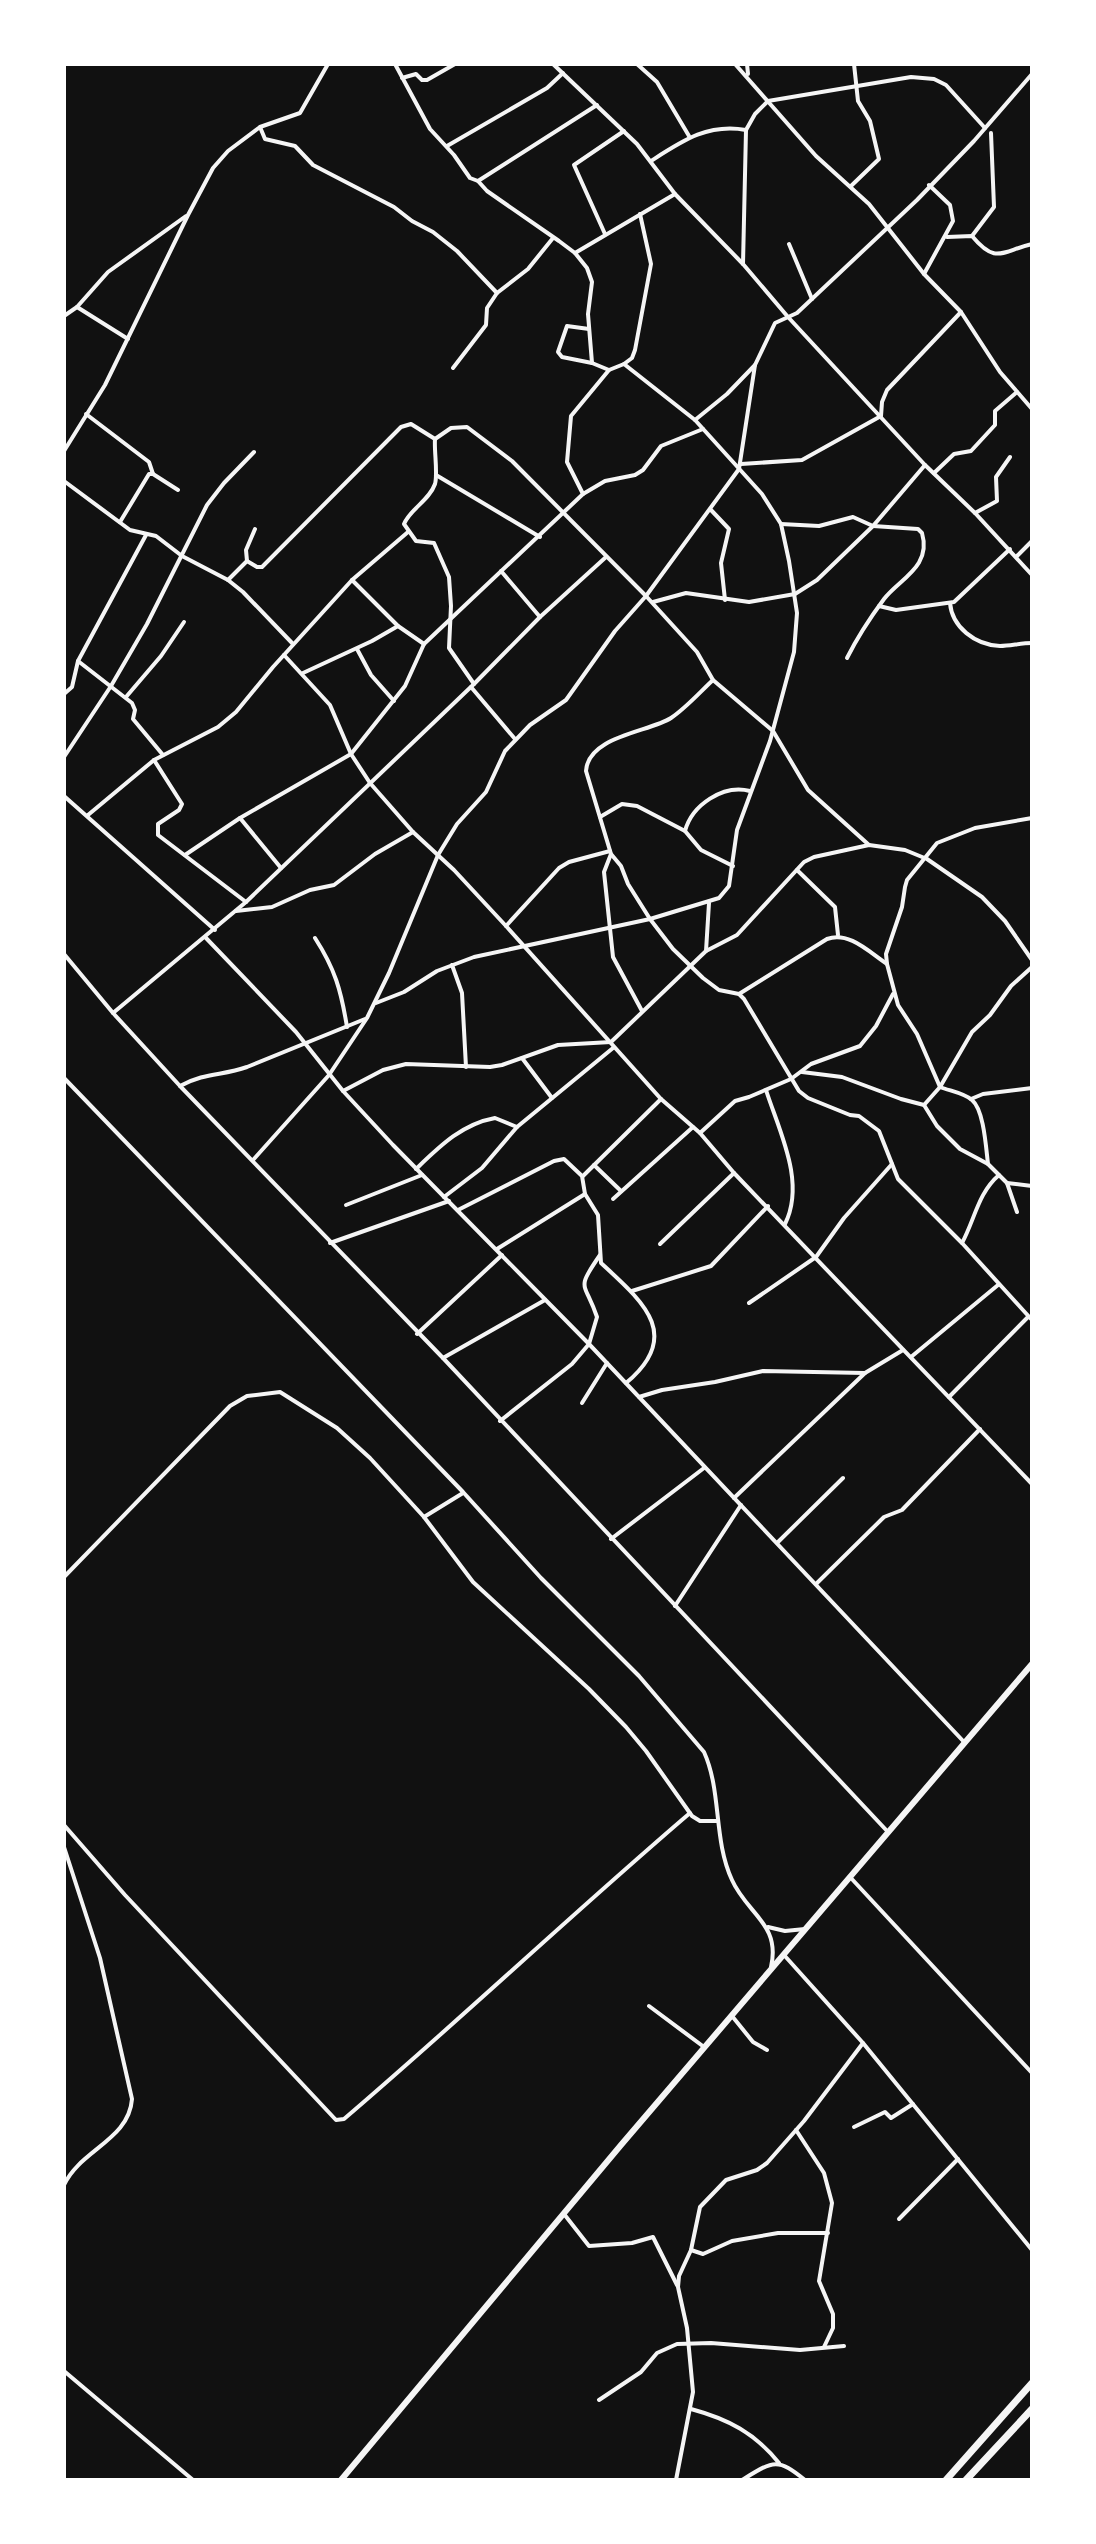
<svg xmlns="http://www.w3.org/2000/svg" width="1096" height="2544" viewBox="0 0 1096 2544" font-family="Manrope,sans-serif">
  <rect width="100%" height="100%" fill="#111"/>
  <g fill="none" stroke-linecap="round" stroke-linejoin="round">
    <g stroke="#f5f5f5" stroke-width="4">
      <path d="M395 64 430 129 454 155 470 178 478 181 487 191 559 241 575 253 587 268 592 282 588 314 592 363 609 370"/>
      <path d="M553 64 637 144 675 194 743 264 788 317 925 465 975 513 1032 575"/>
      <path d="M637 64 657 82 689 136"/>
      <path d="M735 64 816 156 869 204 924 274 961 312 1000 372 1032 409"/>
      <path d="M747 64 748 74"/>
      <path d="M402 78 416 74 422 80H427L455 64"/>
      <path d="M260 127 265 139 295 146 313 165 394 207 412 221 433 232 457 251 497 293"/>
      <path d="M447 146 547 88 563 73"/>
      <path d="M651 161C682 141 708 123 746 130"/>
      <path d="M478 181 597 105"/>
      <path d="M851 186 879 159 870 121 858 101 854 64"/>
      <path d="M605 234 574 165 624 131"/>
      <path d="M972 236 994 207 991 133"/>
      <path d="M947 237 972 236C996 265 1002 251 1032 244"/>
      <path d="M789 244 812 299"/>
      <path d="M575 253 675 194"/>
      <path d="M743 264 746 130 755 114 768 101 911 77 934 79 946 85 985 128"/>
      <path d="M924 274 953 221 950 205 929 185"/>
      <path d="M77 307 128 339"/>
      <path d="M64 316 77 307 108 272 186 216"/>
      <path d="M589 329 567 326 558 352 562 357 592 363"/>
      <path d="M453 368 486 325 487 308 497 293 528 269 553 238"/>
      <path d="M86 414 149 462 153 474"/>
      <path d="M695 420 727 394 755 365"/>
      <path d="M435 439C434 451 438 474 435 484 429 501 410 509 404 524L416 541 434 543 449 577 451 606 449 648 474 684"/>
      <path d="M64 451 105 385 188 215 213 168 228 151 260 127 300 113 328 64"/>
      <path d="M741 464 802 460 881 416 882 402 887 390 961 312"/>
      <path d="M934 473 954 454 971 451 995 425V411L1017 392"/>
      <path d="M436 475 540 537"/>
      <path d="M64 481 130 530 156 536 182 556 228 580 243 592 293 644"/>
      <path d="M583 494 567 462 571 416 609 370 624 364 632 358 635 350 651 264 640 214"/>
      <path d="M711 510 729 529 721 563 725 600"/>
      <path d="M975 513 997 501 996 477 1010 457"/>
      <path d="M120 522 149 474H153L178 490"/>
      <path d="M781 524 819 526 853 517 873 526 918 529 922 533C932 567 899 579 884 599 870 618 857 638 847 658"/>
      <path d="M1017 556 1032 541"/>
      <path d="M247 561 246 550 255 529"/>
      <path d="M501 571 540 617"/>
      <path d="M228 580 247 561 257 567H262L401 427 411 424 435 439 451 428 467 427 512 461 646 596 697 652 713 680 773 731 808 790 869 845"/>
      <path d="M352 580 398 626 424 644"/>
      <path d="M653 602 686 593 749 602 795 594 817 580 873 526 925 465"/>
      <path d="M950 603C952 627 975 645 1000 646 1010 646 1021 643 1032 643"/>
      <path d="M879 606 896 610 954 602 1010 549"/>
      <path d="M357 649 371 675 394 701"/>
      <path d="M284 655 330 705 351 754 370 783 413 832 454 870 506 926 661 1099 700 1133 734 1173 1032 1484"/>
      <path d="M78 661 132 703 135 710 133 719 163 755"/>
      <path d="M303 673 372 641 398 626"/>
      <path d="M713 680C700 692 686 708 671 718 649 732 588 736 586 771L611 854 621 866 628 884 650 919 673 949 703 978 719 990 739 994 744 999 799 1091 808 1098 850 1115 859 1116 879 1131 898 1179 962 1243 1032 1320"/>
      <path d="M471 687 515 739"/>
      <path d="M64 694 72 687 78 661 146 535"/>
      <path d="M126 697 161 656 184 622"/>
      <path d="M64 757 111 686 147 624 207 505 224 483 254 452"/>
      <path d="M154 760 182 804 179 810 158 824V835L246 902"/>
      <path d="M64 796 215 930"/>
      <path d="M88 815 154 760 218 727 236 712 273 667 352 580 408 532"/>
      <path d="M600 817 622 804 637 806 685 831 701 850 733 866"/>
      <path d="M240 818 281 868"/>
      <path d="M685 831C692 805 723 784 750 791"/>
      <path d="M611 854 604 872 613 957 642 1011"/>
      <path d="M185 855 240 818 351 754 405 686 424 644 583 494 605 481 635 475 643 470 661 446 703 429"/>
      <path d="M797 870 835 907 838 935"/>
      <path d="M236 911 272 907 310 890 334 885 375 854 413 832"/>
      <path d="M506 926 559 868 569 862 610 851"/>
      <path d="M206 938 296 1032 343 1091 393 1145 589 1344 965 1743"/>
      <path d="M315 938C335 969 341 990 347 1027"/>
      <path d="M706 951 737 935 804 862 814 857 869 845 905 850 927 859 982 897 1005 921 1032 960"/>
      <path d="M64 954 113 1013 180 1086 443 1358 888 1832"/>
      <path d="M452 965 462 993 466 1067"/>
      <path d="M739 994 827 939C849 931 869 952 887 964"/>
      <path d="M376 1003 404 992 437 971 474 957 650 919 719 898 729 886 737 830 770 741 794 652 797 613 789 561 781 524 762 494 695 420 624 364"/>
      <path d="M113 1013 246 902 474 684 540 617 606 557"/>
      <path d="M522 1058 552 1098"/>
      <path d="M802 1072 842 1077 901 1099 924 1105 937 1126 960 1149 988 1164 1007 1183 1017 1212"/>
      <path d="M64 1078 463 1492 541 1578 639 1676 704 1752C722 1792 713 1839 732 1880 747 1914 781 1924 771 1967"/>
      <path d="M180 1086C206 1072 222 1076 247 1067L365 1019"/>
      <path d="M766 1090C779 1131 806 1182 785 1224"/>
      <path d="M343 1091 383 1070 406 1064 490 1067 502 1065 558 1045 611 1042 706 951 709 903"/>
      <path d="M971 1099 983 1094 1032 1088"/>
      <path d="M924 1105 940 1087 972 1032 990 1015 1011 986 1032 967"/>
      <path d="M700 1133 735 1101 749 1097 791 1079 811 1064 860 1046 876 1026 893 994"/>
      <path d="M253 1160 329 1075 367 1018 389 973 438 855 457 824 486 792 505 751 530 725 566 700 615 631 646 596 739 469 755 365 775 323 797 313 917 200 974 141 1032 74"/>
      <path d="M988 1164C986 1148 984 1110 972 1100 964 1093 950 1091 940 1087L917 1034 898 1005 887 964 886 954 902 907 905 887 907 880 937 843 975 828 1032 818"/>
      <path d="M594 1165 621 1191"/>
      <path d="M416 1169C440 1146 462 1124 495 1118L517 1127"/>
      <path d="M583 1176 661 1099"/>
      <path d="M1007 1183 1032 1186"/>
      <path d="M444 1197 482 1168 517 1127 613 1048"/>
      <path d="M613 1199 693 1127"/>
      <path d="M346 1205 422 1175"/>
      <path d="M458 1210 554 1161 564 1159 582 1176 585 1194 598 1215 601 1263C642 1301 684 1335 626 1383"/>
      <path d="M330 1243 449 1201"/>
      <path d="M962 1243C975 1219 978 1193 999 1175"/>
      <path d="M660 1244 734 1173"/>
      <path d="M497 1249 585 1194"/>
      <path d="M632 1291 711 1266 768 1206"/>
      <path d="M749 1303 816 1257 844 1218 892 1164"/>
      <path d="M417 1334 502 1255"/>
      <path d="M911 1357 998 1285"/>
      <path d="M443 1358 545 1300"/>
      <path d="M639 1397 662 1390 715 1382 763 1371 865 1373"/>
      <path d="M949 1397 1028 1317"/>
      <path d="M582 1403 607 1363"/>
      <path d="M500 1421 572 1364 589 1344 597 1317C585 1281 575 1291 600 1255"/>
      <path d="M734 1498 865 1373 903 1350"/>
      <path d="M424 1517 463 1493"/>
      <path d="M611 1539 704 1468"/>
      <path d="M778 1542 843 1478"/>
      <path d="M64 1577 230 1406 247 1396 280 1392 337 1428 370 1458 424 1517 473 1582 589 1689 626 1727 646 1751 692 1816 700 1821H717"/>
      <path d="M816 1584 884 1517 902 1510 980 1429"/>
      <path d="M675 1606 741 1505"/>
      <path d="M64 1825 125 1895 336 2120 344 2119C461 2019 573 1913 690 1813"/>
      <path d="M64 1847 100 1958 132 2099C129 2140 80 2150 64 2185"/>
      <path d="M850 1877 1032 2073"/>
      <path d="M768 1927 785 1931 805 1929"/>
      <path d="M784 1955 863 2043 1032 2250"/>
      <path d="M649 2006 704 2047"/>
      <path d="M732 2016 753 2042 767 2050"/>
      <path d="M854 2127 885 2112 891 2118 913 2104"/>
      <path d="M796 2130 824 2173 832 2203 819 2281 833 2314V2328L824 2347"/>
      <path d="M564 2214 589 2246 632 2243 653 2237 677 2285"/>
      <path d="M899 2219 958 2159"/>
      <path d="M691 2250 703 2254 732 2241 778 2233H828"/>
      <path d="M64 2371 193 2480"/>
      <path d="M599 2400 641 2372 657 2353 677 2344 711 2343 800 2350 844 2346"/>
      <path d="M691 2409C728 2419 755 2433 779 2463"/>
      <path d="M676 2480 693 2392 687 2328 678 2287 679 2276 691 2250 700 2207 726 2180 757 2170 767 2163 804 2121 863 2043"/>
      <path d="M742 2480C773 2461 777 2457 805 2480"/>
    </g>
    <path stroke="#f5f5f5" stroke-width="6" d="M341 2480 621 2145 1032 1664"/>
    <g stroke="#f5f5f5" stroke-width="7">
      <path d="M946 2480 1032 2383"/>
      <path d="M966 2480 1032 2409"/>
    </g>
  </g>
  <rect width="1096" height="2544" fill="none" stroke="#ffffff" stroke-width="132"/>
</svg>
